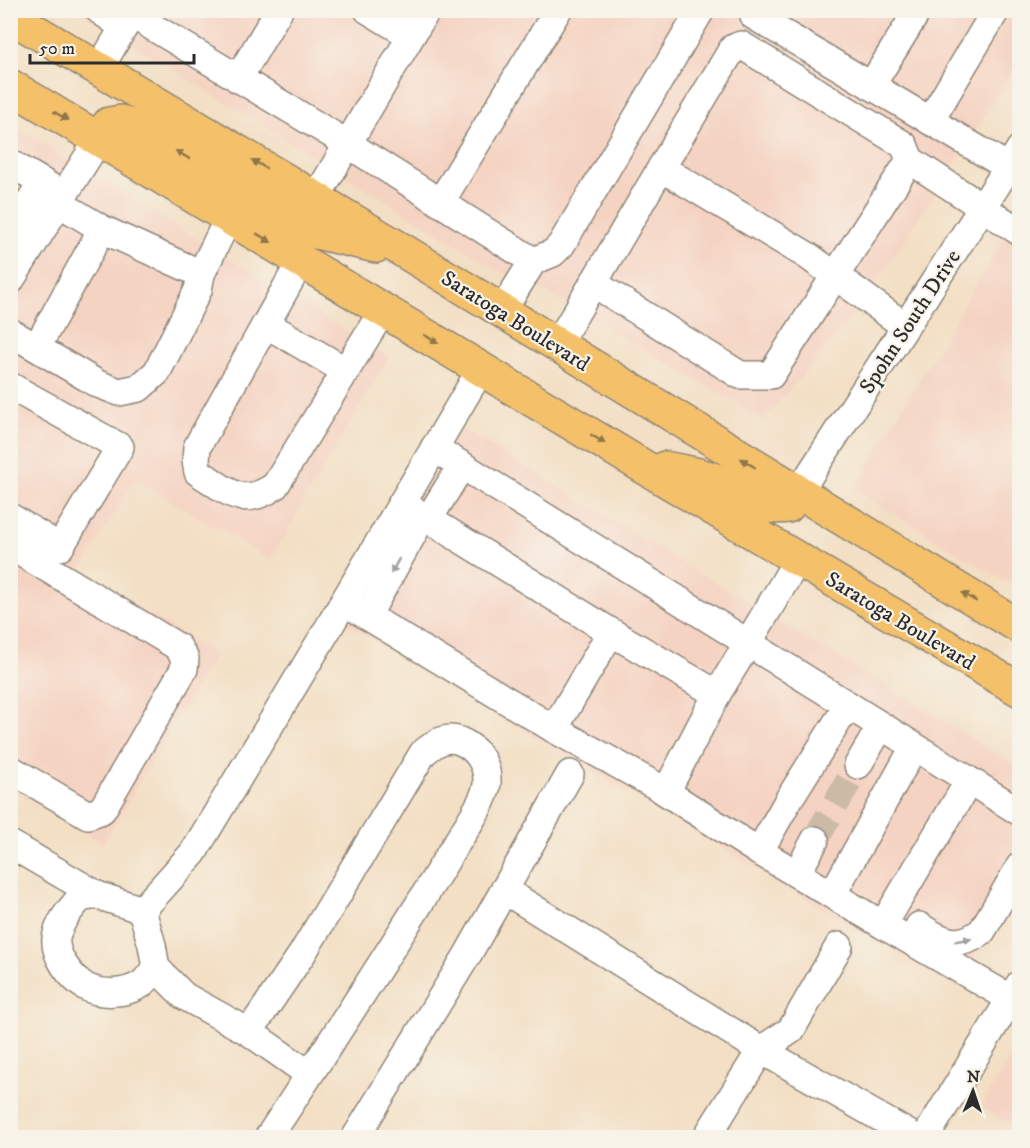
<svg xmlns="http://www.w3.org/2000/svg" width="1030" height="1148" viewBox="0 0 1030 1148" font-family="'IM FELL DW Pica',serif">
  <rect width="100%" height="100%" fill="#f7f3e8"/>
  <filter id="ink" filterUnits="userSpaceOnUse"><feTurbulence type="fractalNoise" baseFrequency=".0167" numOctaves="2"/><feDisplacementMap in="SourceGraphic" scale="12" xChannelSelector="R" yChannelSelector="G"/><feConvolveMatrix kernelMatrix="1 2 1 2 8 2 1 2 1" color-interpolation-filters="sRGB"/></filter>
  <filter id="wash" filterUnits="userSpaceOnUse"><feTurbulence type="fractalNoise" baseFrequency=".008" numOctaves="4" result="noise"/><feDisplacementMap in="SourceGraphic" scale="24" xChannelSelector="R" yChannelSelector="G"/><feGaussianBlur stdDeviation="1.35" result="paint"/><feColorMatrix in="noise" values="0 0 0 0 0 0 0 0 0 0 0 0 0 0 0 0 0 1.4 0 .05"/><feComposite in="paint" operator="in"/></filter>
  <g filter="url(#wash)">
    <rect width="100%" height="100%" fill="#f3dfc4"/>
    <g fill="#f5d3c2">
      <path d="M77 11H1019V60L961 154 857 312 764 420 544 291 510 277Z"/>
      <path d="M10 124 389 357 270 560 135 479 79 572 215 654 103 844 11 787Z"/>
      <path d="M1019 212V590L854 490Z"/>
      <path d="M441 416 1019 767V878L955 988 327 612Z"/>
      <path d="M1019 1044 1020 1129H1019L980 1107Z"/>
    </g>
  </g>
  <g filter="url(#ink)">
    <g fill="none" stroke-linecap="round" stroke-linejoin="round">
      <path stroke="#cbbba5" stroke-width="27" stroke-dasharray="27 14" stroke-linecap="butt" d="M815 840 858 765"/>
      <g stroke="#8f8578" stroke-width="30">
        <g id="minor">
          <path d="M99 10 124 27"/>
          <path d="M753 10 754 16 1008 167"/>
          <path d="M131 14 348 144 533 261"/>
          <path d="M411 36 427 10"/>
          <path d="M99 69 134 10"/>
          <path d="M238 79 279 10"/>
          <path d="M871 86 918 10"/>
          <path d="M930 121 996 10"/>
          <path d="M910 160 1020 232"/>
          <path d="M10 163 64 195"/>
          <path d="M316 198 411 36 368 10"/>
          <path d="M59 203 102 229 201 274"/>
          <path d="M440 203 558 10"/>
          <path d="M10 233 42 182"/>
          <path d="M301 261 197 447 196 461 198 472C228 491 241 509 275 486L383 310"/>
          <path d="M10 281 99 139"/>
          <path d="M593 283 740 375H771L910 160 904 145 741 45 733 48 661 168 808 256 905 326"/>
          <path d="M502 311 533 261 553 253 561 245 701 10"/>
          <path d="M266 324 346 371"/>
          <path d="M10 332 98 384 119 392 139 388 157 372 198 290 201 274 229 217"/>
          <path d="M557 345 661 168"/>
          <path d="M37 347 102 229"/>
          <path d="M10 386 120 447 60 547 10 517"/>
          <path d="M434 448 748 643 798 559"/>
          <path d="M798 493 1020 149"/>
          <path d="M402 503 611 632 717 694 748 643 1020 812"/>
          <path d="M428 520 462 465"/>
          <path d="M10 546 178 647 185 659 184 669 102 810 88 815 10 769"/>
          <path d="M344 602 554 729"/>
          <path d="M367 616 423 516"/>
          <path d="M611 632 554 729 658 787 750 846 883 925"/>
          <path d="M858 765 881 726"/>
          <path d="M969 781 883 925 1020 1004"/>
          <path d="M666 792 717 694"/>
          <path d="M10 844 97 895"/>
          <path d="M759 852 789 799 848 705"/>
          <path d="M797 874 815 840"/>
          <path d="M504 890 761 1050 916 1138"/>
          <path d="M832 895 914 747"/>
          <path d="M142 910 152 945 156 968C151 973 146 982 140 985 125 994 101 995 86 987 71 978 54 956 56 938 59 922 70 910 80 898L97 895 142 910 193 853 329 627 481 369"/>
          <path d="M919 926C941 941 959 950 982 931L1020 866"/>
          <path d="M156 968 184 996 249 1032 302 954 423 753C434 744 445 735 460 741 477 748 488 764 487 784 486 800 460 837 451 852 393 949 330 1043 268 1138"/>
          <path d="M249 1032 309 1074"/>
          <path d="M355 1138 468 954 570 774"/>
          <path d="M706 1138 761 1050 791 1030 839 946"/>
          <path d="M925 1138 1019 985"/>
        </g>
      </g>
      <g stroke="#8f8578" stroke-width="36">
        <g id="major">
          <path d="M10 16 407 253 1020 627"/>
          <path d="M10 86 769 542 1020 690"/>
          <path d="M99 139 109 124 121 122 141 129 307 230 376 246"/>
          <path d="M665 468C684 472 706 475 724 483 747 493 761 511 788 506L798 493"/>
        </g>
      </g>
      <use href="#minor" stroke="#fff" stroke-width="27"/>
      <use href="#major" stroke="#f4c16a" stroke-width="33"/>
    </g>
    <defs><path id="oneway-solid" d="M-6-.8H1V-3.2L6.5 0L1 3.2V.8H-6Z" transform="scale(1.5)"/></defs>
    <g fill="#90764a">
      <use href="#oneway-solid" transform="translate(61 116) rotate(31)"/>
      <use href="#oneway-solid" transform="translate(183 155) rotate(-149)"/>
      <use href="#oneway-solid" transform="translate(259 164) rotate(-149)"/>
      <use href="#oneway-solid" transform="translate(264 238) rotate(31)"/>
      <use href="#oneway-solid" transform="translate(431 339) rotate(31)"/>
      <use href="#oneway-solid" transform="translate(598 439) rotate(31)"/>
      <use href="#oneway-solid" transform="translate(748 463) rotate(-148)"/>
      <use href="#oneway-solid" transform="translate(969 597) rotate(-149)"/>
    </g>
    <g fill="#a0a0a0">
      <use href="#oneway-solid" transform="translate(395 566) rotate(119)"/>
      <use href="#oneway-solid" transform="translate(963 940) rotate(-9)"/>
    </g>
  </g>
  <g text-anchor="middle" stroke-width="4.5" stroke-linejoin="round" paint-order="stroke">
    <g font-size="22" fill="#2b2b2b" stroke="#f7f3e8">
      <text transform="translate(516 320) rotate(32)" y="8">Saratoga Boulevard</text>
      <text transform="translate(909 321) rotate(-57)" y="8">Spohn South Drive</text>
      <text transform="translate(901 620) rotate(31)" y="8">Saratoga Boulevard</text>
    </g>
  </g>
  <rect width="1030" height="1148" fill="none" stroke="#f7f3e8" stroke-width="36"/>
  <g transform="translate(973 1091) rotate(2)" stroke="#f7f3e8" stroke-width="4.5" paint-order="stroke">
  <path d="M0-4.5L10 22L0 15L-10 22Z" fill="#2b2b2b"/>
  <text y="-9" font-size="16" font-weight="bold" text-anchor="middle" fill="#2b2b2b">N</text>
  </g>
  <path d="M30 54v9h164v-9" fill="none" stroke="#2b2b2b" stroke-width="3"/>
  <text x="39" y="54" font-size="18" fill="#2b2b2b" stroke="#f7f3e8" stroke-width="4.5" paint-order="stroke">50 m</text>
</svg>
